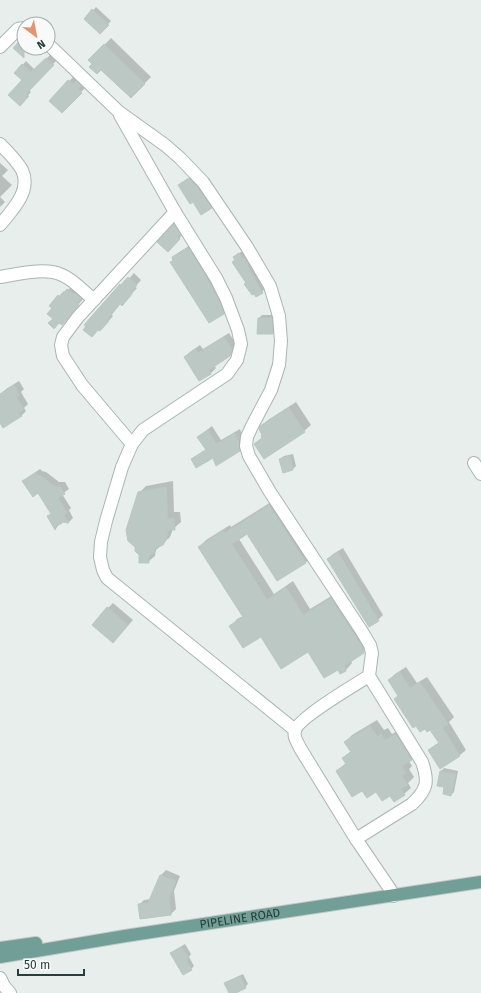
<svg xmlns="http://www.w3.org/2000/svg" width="481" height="993" viewBox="0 0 481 993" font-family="'Fira Sans',sans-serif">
  <rect width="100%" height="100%" fill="#e7eeeb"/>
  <g fill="#0003">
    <path d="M96 7 111 21 100 33 85 19Z"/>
    <path d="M111 38 151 77 131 97 101 68 94 64 90 60Z"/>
    <path d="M50 55 56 61 29 90 31 92 20 104 24 80 16 73 26 61 35 70Z"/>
    <path d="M74 76 86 87 62 112 51 101Z"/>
    <path d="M0 163 8 170 2 176 12 185 0 197Z"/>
    <path d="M194 175 215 203 211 207 180 185 184 181Z"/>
    <path d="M0 197 5 202 0 207Z"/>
    <path d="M177 222 182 230 179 233 182 235 171 248 159 242Z"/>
    <path d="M192 244 228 308 223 313 171 262 174 260 173 258 178 253Z"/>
    <path d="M243 251 265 289 262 292 247 282 236 260 237 254Z"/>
    <path d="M134 273 141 280 135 287 137 288 127 299 121 303 111 314 113 316 105 325 121 285 125 280 127 281Z"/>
    <path d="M73 285 85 293 81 297 83 299 66 319 54 318 53 308 59 296 64 291 65 293Z"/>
    <path d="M262 315H274L276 330 273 333 259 318Z"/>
    <path d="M229 333 236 344 235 349 230 355 214 365 216 368 211 373 200 380 185 357 190 352 200 345 203 349Z"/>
    <path d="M19 381 24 389 21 392 28 404 24 408 26 411 21 416 0 421 1 394 6 389Z"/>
    <path d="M296 402 311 425 304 431 255 444 263 437 261 427 268 420Z"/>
    <path d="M212 426 221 440 240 429 243 438 244 446 239 450 213 456 192 459 197 455 206 449 198 437 203 433Z"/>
    <path d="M293 454 296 466 293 469 280 459 284 456Z"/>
    <path d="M40 469 42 471 46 472 59 482H65L69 489 62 494 71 508 69 510 73 518 69 522 63 521 55 529 48 516 52 513 38 492 24 481 28 477Z"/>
    <path d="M173 481 174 512H180L181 522 173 529 170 537 156 550 155 556 148 562 139 493 146 486Z"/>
    <path d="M276 499 312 556 306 562 277 580 248 533 239 539 274 594 293 581 310 609 338 592 370 646 364 652 351 661 352 663 346 670 341 673 338 669 308 651 231 626 237 619 243 616 199 547 206 540 230 525 231 527Z"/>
    <path d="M343 548 383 615 378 620 369 626 328 559 333 554Z"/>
    <path d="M113 603 133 620 118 637 108 608Z"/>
    <path d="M406 667 417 683 427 677 454 717 449 722 466 750 460 755 440 768 429 751 435 745 440 742 431 728 399 696 389 680 395 674Z"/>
    <path d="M377 720 384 730 388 728 392 734 403 728 418 752 409 761 412 766 409 769 414 777 408 783 411 788 404 794 377 790 363 789 337 771 346 763 343 758 351 751 345 742 352 735Z"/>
    <path d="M444 768 458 771 454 792 451 795 445 786 438 785 441 771Z"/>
    <path d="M166 870 180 876 174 891 176 909 171 914 139 905 144 900 151 899 161 875Z"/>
    <path d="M185 944 191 954 189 957 194 966 191 969 172 954 175 950Z"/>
    <path d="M243 974 248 984 245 987 234 993H230L226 984 229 981Z"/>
  </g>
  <g fill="#bcc8c4" stroke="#bac7c2">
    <path d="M92 9 109 25 100 34 84 19Z"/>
    <path d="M24 36V58L13 48Z"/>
    <path d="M104 44 145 84 131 98 101 70 97 74 89 67 92 64 88 60Z"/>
    <path d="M46 58 54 65 26 94 29 96 20 106 8 95 22 80 14 73 22 64 31 72Z"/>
    <path d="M68 80 73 84 76 81 81 86 78 89 82 93 62 113 49 101Z"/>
    <path d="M189 178 197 187 212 208 201 215 193 202 190 204 178 185Z"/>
    <path d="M174 224 180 234 177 237 180 239 168 252 157 242Z"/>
    <path d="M187 248 189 251 190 250 209 282 219 301 224 314 209 323 170 262 173 261 172 257Z"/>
    <path d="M239 253 243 259 244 258 248 264 247 265 250 270H249L263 293 256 297 254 294 252 295 244 284 246 283 232 262 235 260 233 257Z"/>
    <path d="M128 277 137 285 131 292 132 294 122 306 120 304 107 320 109 321 100 331 98 330 92 337 83 330 86 326 84 325 120 284 121 285Z"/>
    <path d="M67 289 73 294 75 293 81 298 77 303 79 305 62 325 59 323 54 329 48 323 53 319 47 314 52 308 49 306 58 295 60 297Z"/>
    <path d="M258 318H272L273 334H257Z"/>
    <path d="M224 337 232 349 230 356 209 370 211 374 199 381 184 357 195 349 198 353Z"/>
    <path d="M14 385 19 395 16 397 24 409 19 412 22 416 3 428 0 423V394Z"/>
    <path d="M289 408 305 432 264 459 254 444 262 438 261 436 262 435 259 429 260 426Z"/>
    <path d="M208 430 216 444 235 433 239 443 240 451 216 466 213 458 196 468 191 459 206 450 197 437Z"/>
    <path d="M290 456 293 470 283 473 279 459Z"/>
    <path d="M36 473 38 476H41L54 486 60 487 65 494 58 498 67 513 64 515 69 523 62 522 61 524H58L55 530 47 516 51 514 38 493 33 497 22 481Z"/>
    <path d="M166 487 168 519 174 518 175 530H168L167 538 163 545 154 549 156 551 149 556V563H139V555L135 551V547L128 541 126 530 138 492Z"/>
    <path d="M269 505 306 563 277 581 247 534 232 544 267 600 286 587 303 615 331 598 363 648 364 653 344 666 346 671 340 674 338 670 324 678 308 652 281 669 261 637 243 648 229 626 243 617 198 547 223 531 225 533Z"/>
    <path d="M338 552 379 621 369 627 327 559Z"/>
    <path d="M107 607 128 625 113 643 92 625Z"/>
    <path d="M400 672 410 688 420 682 448 724 443 728 460 756 440 769 428 750 439 743 430 730 427 732 425 729 420 732 416 726 413 728 394 699 398 696 388 680Z"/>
    <path d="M370 726 377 736 381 734 385 740 396 734 412 760 402 766 406 773 402 776 408 785 401 789 405 795 394 802 390 796 382 801 376 792 367 798 362 791 352 797 336 771 346 764 342 758 351 752 344 742Z"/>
    <path d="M440 771 456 774 451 796 443 794 444 787 437 786Z"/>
    <path d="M160 875 176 881 169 897 171 915 140 919 138 904 148 903Z"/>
    <path d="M182 947 189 958 186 960 192 970 183 975 170 953Z"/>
    <path d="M240 976 246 988 236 993H229L224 983Z"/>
  </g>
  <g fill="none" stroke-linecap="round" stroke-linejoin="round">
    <g stroke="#aab6b2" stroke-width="14">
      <g id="minor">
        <path d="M48 44 119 112 165 145 180 158 203 182 247 247 270 286 279 316 281 341 279 365 271 390 252 426 247 437 246 446 249 456 270 492 361 630 370 645 372 653 369 676 422 762C429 782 427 790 412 804L356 839 390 889 393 896"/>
        <path d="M0 47 18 29 24 28"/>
        <path d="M120 115 175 212 216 278 226 298 238 330 241 344 237 360 227 374 143 430 132 444 122 467 106 521 101 542 100 557 103 570 107 578 295 730"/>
        <path d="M0 144C6 150 18 163 22 170 32 191 12 210 0 225"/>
        <path d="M0 277C18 274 46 267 62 275 74 280 84 292 94 300"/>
        <path d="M132 444 82 385 63 356 61 345 63 337 78 317 175 212"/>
        <path d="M474 463 481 474"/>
        <path d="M356 839 300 748C298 743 293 737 295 731 297 719 356 684 369 676"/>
        <path d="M0 978 4 986 10 993"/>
      </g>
    </g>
    <g stroke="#c3c9c8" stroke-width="14">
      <g id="major">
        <path d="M0 948 36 943"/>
        <path id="s1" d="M0 957 125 936 481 882"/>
      </g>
    </g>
    <use href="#minor" stroke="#fff" stroke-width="12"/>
    <use href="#major" stroke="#719e96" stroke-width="12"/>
  </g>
  <g text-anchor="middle" stroke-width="3.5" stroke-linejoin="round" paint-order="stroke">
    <g font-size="12" fill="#273e3a" stroke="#f7faf9">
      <text dy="4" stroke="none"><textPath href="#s1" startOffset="243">PIPELINE ROAD</textPath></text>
    </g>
  </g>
  <g transform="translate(36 36) rotate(148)"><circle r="19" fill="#f7faf9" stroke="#a4afad"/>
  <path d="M0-3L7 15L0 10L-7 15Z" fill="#e29571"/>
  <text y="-6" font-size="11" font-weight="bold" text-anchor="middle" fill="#273e3a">N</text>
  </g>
  <path d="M18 969v6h66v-6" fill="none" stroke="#273e3a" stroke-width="2"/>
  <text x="24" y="969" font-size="12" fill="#273e3a" stroke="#f7faf9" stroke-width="3" paint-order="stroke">50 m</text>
</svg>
